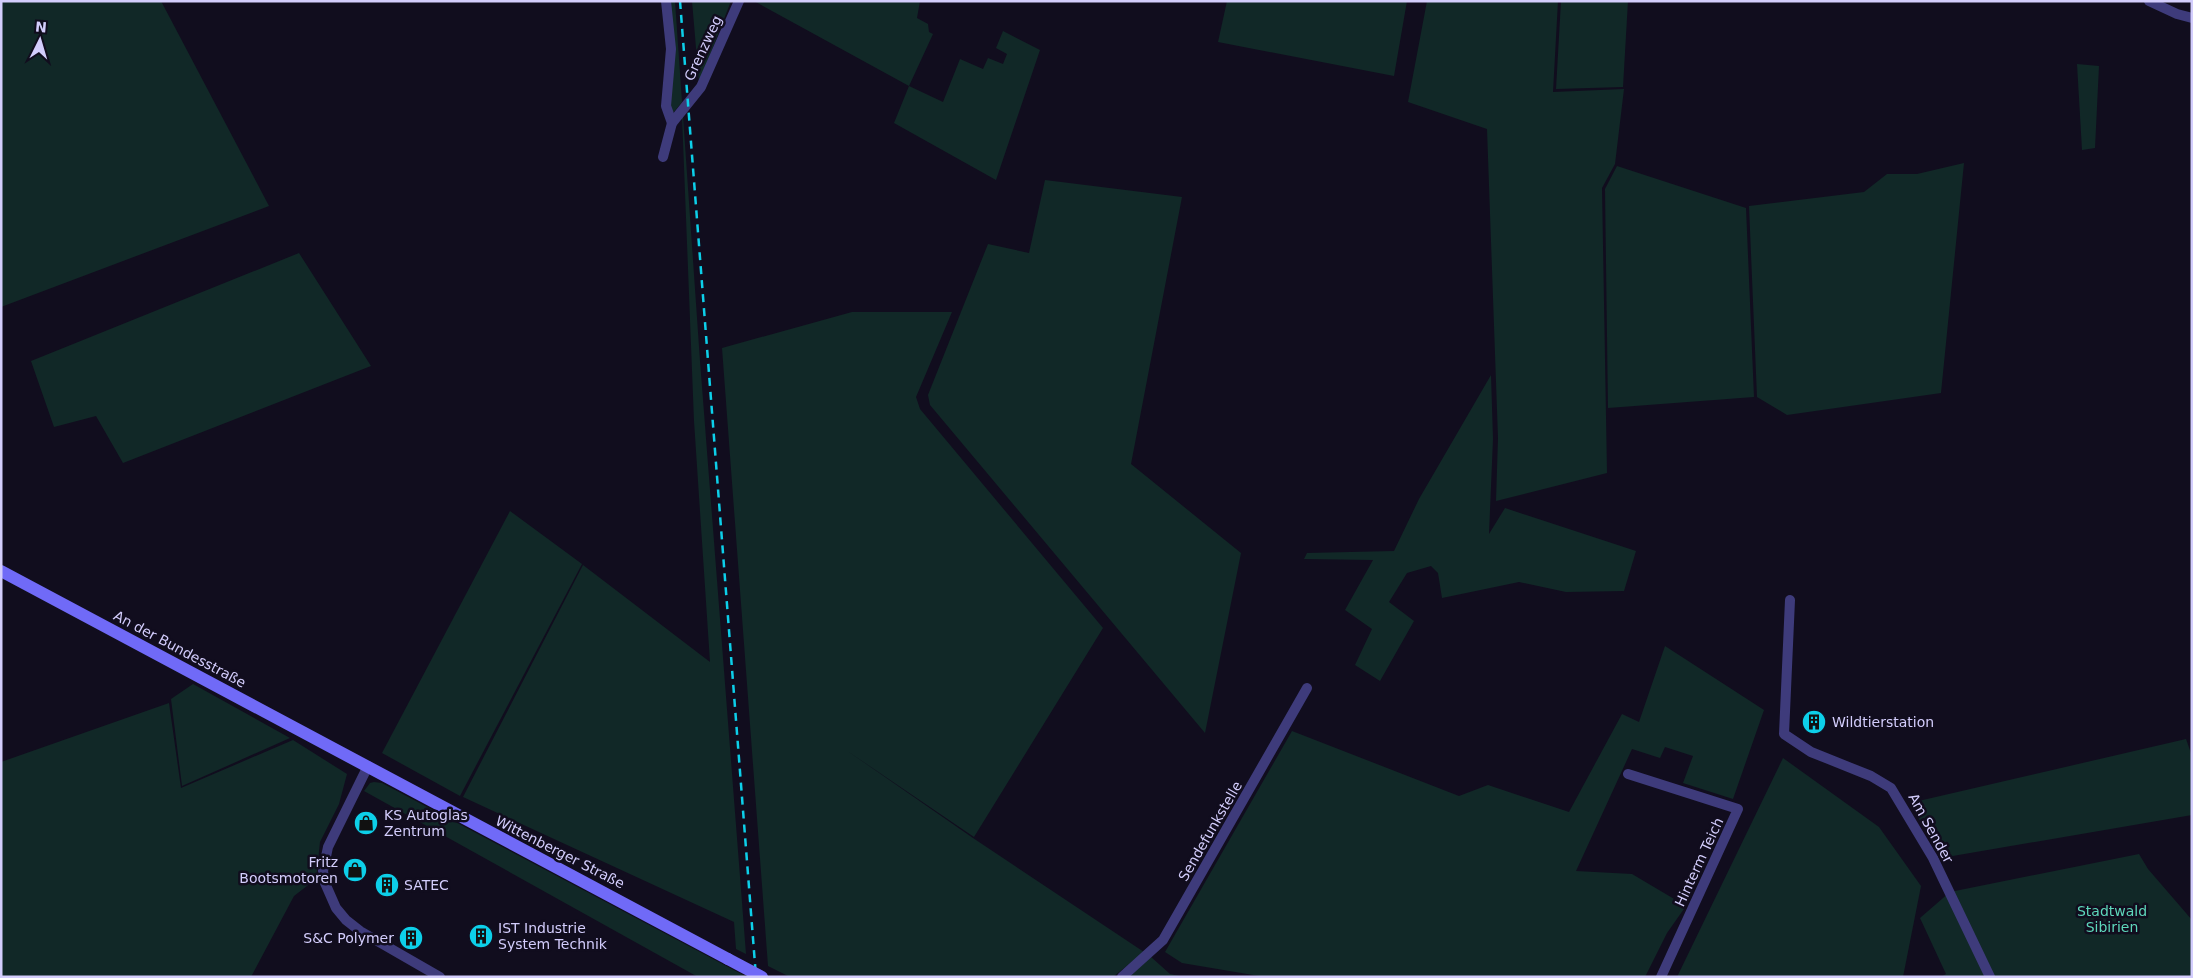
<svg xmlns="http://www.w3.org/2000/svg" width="2193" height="978" viewBox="0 0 2193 978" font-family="'DejaVu Sans',sans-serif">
  <rect width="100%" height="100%" fill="#110d1e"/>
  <g fill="#112827">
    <path d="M6 1H161L269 206 1 307V3Z"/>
    <path d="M668 1H675L682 102 673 113 670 111Z"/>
    <path d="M692 1H731L699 83Z"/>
    <path d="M754 1H920L917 18 928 24 929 32 933 34 909 86 943 102 960 59 983 69 988 58 1003 64 1007 54 996 48 1003 31 1040 50 996 180 894 123 909 86Z"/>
    <path d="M1227 1H1407L1394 76 1218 42Z"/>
    <path d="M1427 1H1558L1553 92 1624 89 1615 164 1602 188 1607 473 1496 501 1498 438 1487 129 1408 102Z"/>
    <path d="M1561 1H1628L1623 87 1556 89Z"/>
    <path d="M2077 64 2099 66 2095 148 2082 150Z"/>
    <path d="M682 116H683L700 361 746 954 736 949 734 922 463 797 583 565 710 662 694 421Z"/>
    <path d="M1964 163 1941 393 1787 415 1757 397 1749 206 1864 192 1887 174H1917Z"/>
    <path d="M1617 166 1746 208 1754 397 1608 408 1605 189Z"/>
    <path d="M1045 180 1182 197 1131 464 1241 553 1205 733 930 405 928 395 988 244 1029 253Z"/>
    <path d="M299 253 371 366 123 463 96 416 54 427 31 361Z"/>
    <path d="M852 312H952L916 397 920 409 1103 628 974 837 846 750 973 838 1144 952 1113 977H790L768 966 722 348Z"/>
    <path d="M1491 375 1493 439 1489 534 1505 508 1636 551 1624 591 1566 592 1519 582 1442 598 1438 573 1431 566 1407 573 1389 602 1414 621 1380 681 1355 665 1372 629 1345 610 1373 560 1304 559 1307 553 1394 551 1419 499Z"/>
    <path d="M510 511 582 564 460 796 382 753Z"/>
    <path d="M1665 646 1764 710 1733 799 1683 783 1693 756 1665 747 1660 758 1632 749 1576 871 1632 874 1686 906 1667 933 1645 977H1265L1182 963 1165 952 1292 731 1459 796 1488 785 1569 812 1622 714 1639 722Z"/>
    <path d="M193 684 290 738 182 786 171 699Z"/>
    <path d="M169 703 181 788 293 740 347 774 339 804 320 842 316 879 294 896 251 977H1V762Z"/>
    <path d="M2186 739 2192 756V815L1941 858 1910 803Z"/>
    <path d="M1783 758 1879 827 1921 886 1903 977H1677Z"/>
    <path d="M374 782 382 783 747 977H698L364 791 370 783Z"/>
    <path d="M2139 854 2148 869 2192 920V977H1941L1946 974 1920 918 1950 892Z"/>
    <path d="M1151 957 1170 974 1184 977H1129Z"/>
  </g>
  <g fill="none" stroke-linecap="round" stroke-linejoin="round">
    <g stroke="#3e3b7b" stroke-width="10">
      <path d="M666 1 671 49 666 106 672 123"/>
      <path d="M2149 1 2177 14 2192 18"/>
      <path d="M663 157 672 123 701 87 739 1"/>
      <path d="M1790 600 1784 734 1811 752 1871 776 1891 788 1933 858 1990 977"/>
      <path d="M368 766 328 847 323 871 325 883 336 908 346 920 360 931 440 977"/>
      <path d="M1628 774 1738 809 1661 977"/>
      <path d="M1122 977 1163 940 1307 688"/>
    </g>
    <path stroke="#706af7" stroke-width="12" d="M1 571 728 959"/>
    <path stroke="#0dcfe9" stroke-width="2.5" stroke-dasharray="8 6" stroke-linecap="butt" d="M680 1 756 977"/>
    <path stroke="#706af7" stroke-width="12" d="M728 959 762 977"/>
  </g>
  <defs>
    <g id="building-disc" transform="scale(1.25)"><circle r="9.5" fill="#0dcfe9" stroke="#110d1e"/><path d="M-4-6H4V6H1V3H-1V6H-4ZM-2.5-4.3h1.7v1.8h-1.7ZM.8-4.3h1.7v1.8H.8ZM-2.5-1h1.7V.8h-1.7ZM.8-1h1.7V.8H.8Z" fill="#111"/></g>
    <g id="shop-disc" transform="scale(1.25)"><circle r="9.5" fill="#0dcfe9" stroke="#110d1e"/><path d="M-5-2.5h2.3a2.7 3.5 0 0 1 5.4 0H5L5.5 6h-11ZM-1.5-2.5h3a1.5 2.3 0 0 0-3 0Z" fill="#111"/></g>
  </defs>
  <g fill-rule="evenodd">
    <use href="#building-disc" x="1814" y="722"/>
    <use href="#shop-disc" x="366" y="823"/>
    <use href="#shop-disc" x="355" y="870"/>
    <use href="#building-disc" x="387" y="885"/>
    <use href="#building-disc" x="481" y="936"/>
    <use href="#building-disc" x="411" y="938"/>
  </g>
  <g text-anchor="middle" stroke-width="5" stroke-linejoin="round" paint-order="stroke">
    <g font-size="14" fill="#d3cdfc" stroke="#110d1e">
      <text transform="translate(703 48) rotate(-65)" y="5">Grenzweg</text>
      <text transform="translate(180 649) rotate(28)" y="5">An der Bundesstraße</text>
      <text transform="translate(1931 828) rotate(61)" y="5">Am Sender</text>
      <text transform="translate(1210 831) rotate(-60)" y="5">Sendefunkstelle</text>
      <text transform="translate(560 852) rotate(27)" y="5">Wittenberger Straße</text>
      <text transform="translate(1699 862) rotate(-65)" y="5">Hinterm Teich</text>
    </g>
    <g font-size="14" fill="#d3cdfc" stroke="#110d1e" text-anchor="start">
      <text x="1832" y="727">Wildtierstation</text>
      <text x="384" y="820">KS Autoglas<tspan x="384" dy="16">Zentrum</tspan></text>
      <text x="338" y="867" text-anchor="end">Fritz<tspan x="338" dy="16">Bootsmotoren</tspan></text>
      <text x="404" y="890">SATEC</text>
      <text x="498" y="933">IST Industrie<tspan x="498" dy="16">System Technik</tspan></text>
      <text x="394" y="943" text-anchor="end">S&amp;C Polymer</text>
    </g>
    <g font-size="14" fill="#5ed7bb" stroke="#110d1e">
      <text x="2112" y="916">Stadtwald<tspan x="2112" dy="16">Sibirien</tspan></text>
    </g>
  </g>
  <rect width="2193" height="978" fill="none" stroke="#d3cdfc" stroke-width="5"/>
  <g transform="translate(40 40) rotate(5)" stroke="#110d1e" stroke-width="4" paint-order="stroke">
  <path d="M0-4L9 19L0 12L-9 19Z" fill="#d3cdfc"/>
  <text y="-8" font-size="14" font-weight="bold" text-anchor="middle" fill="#d3cdfc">N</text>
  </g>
</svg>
